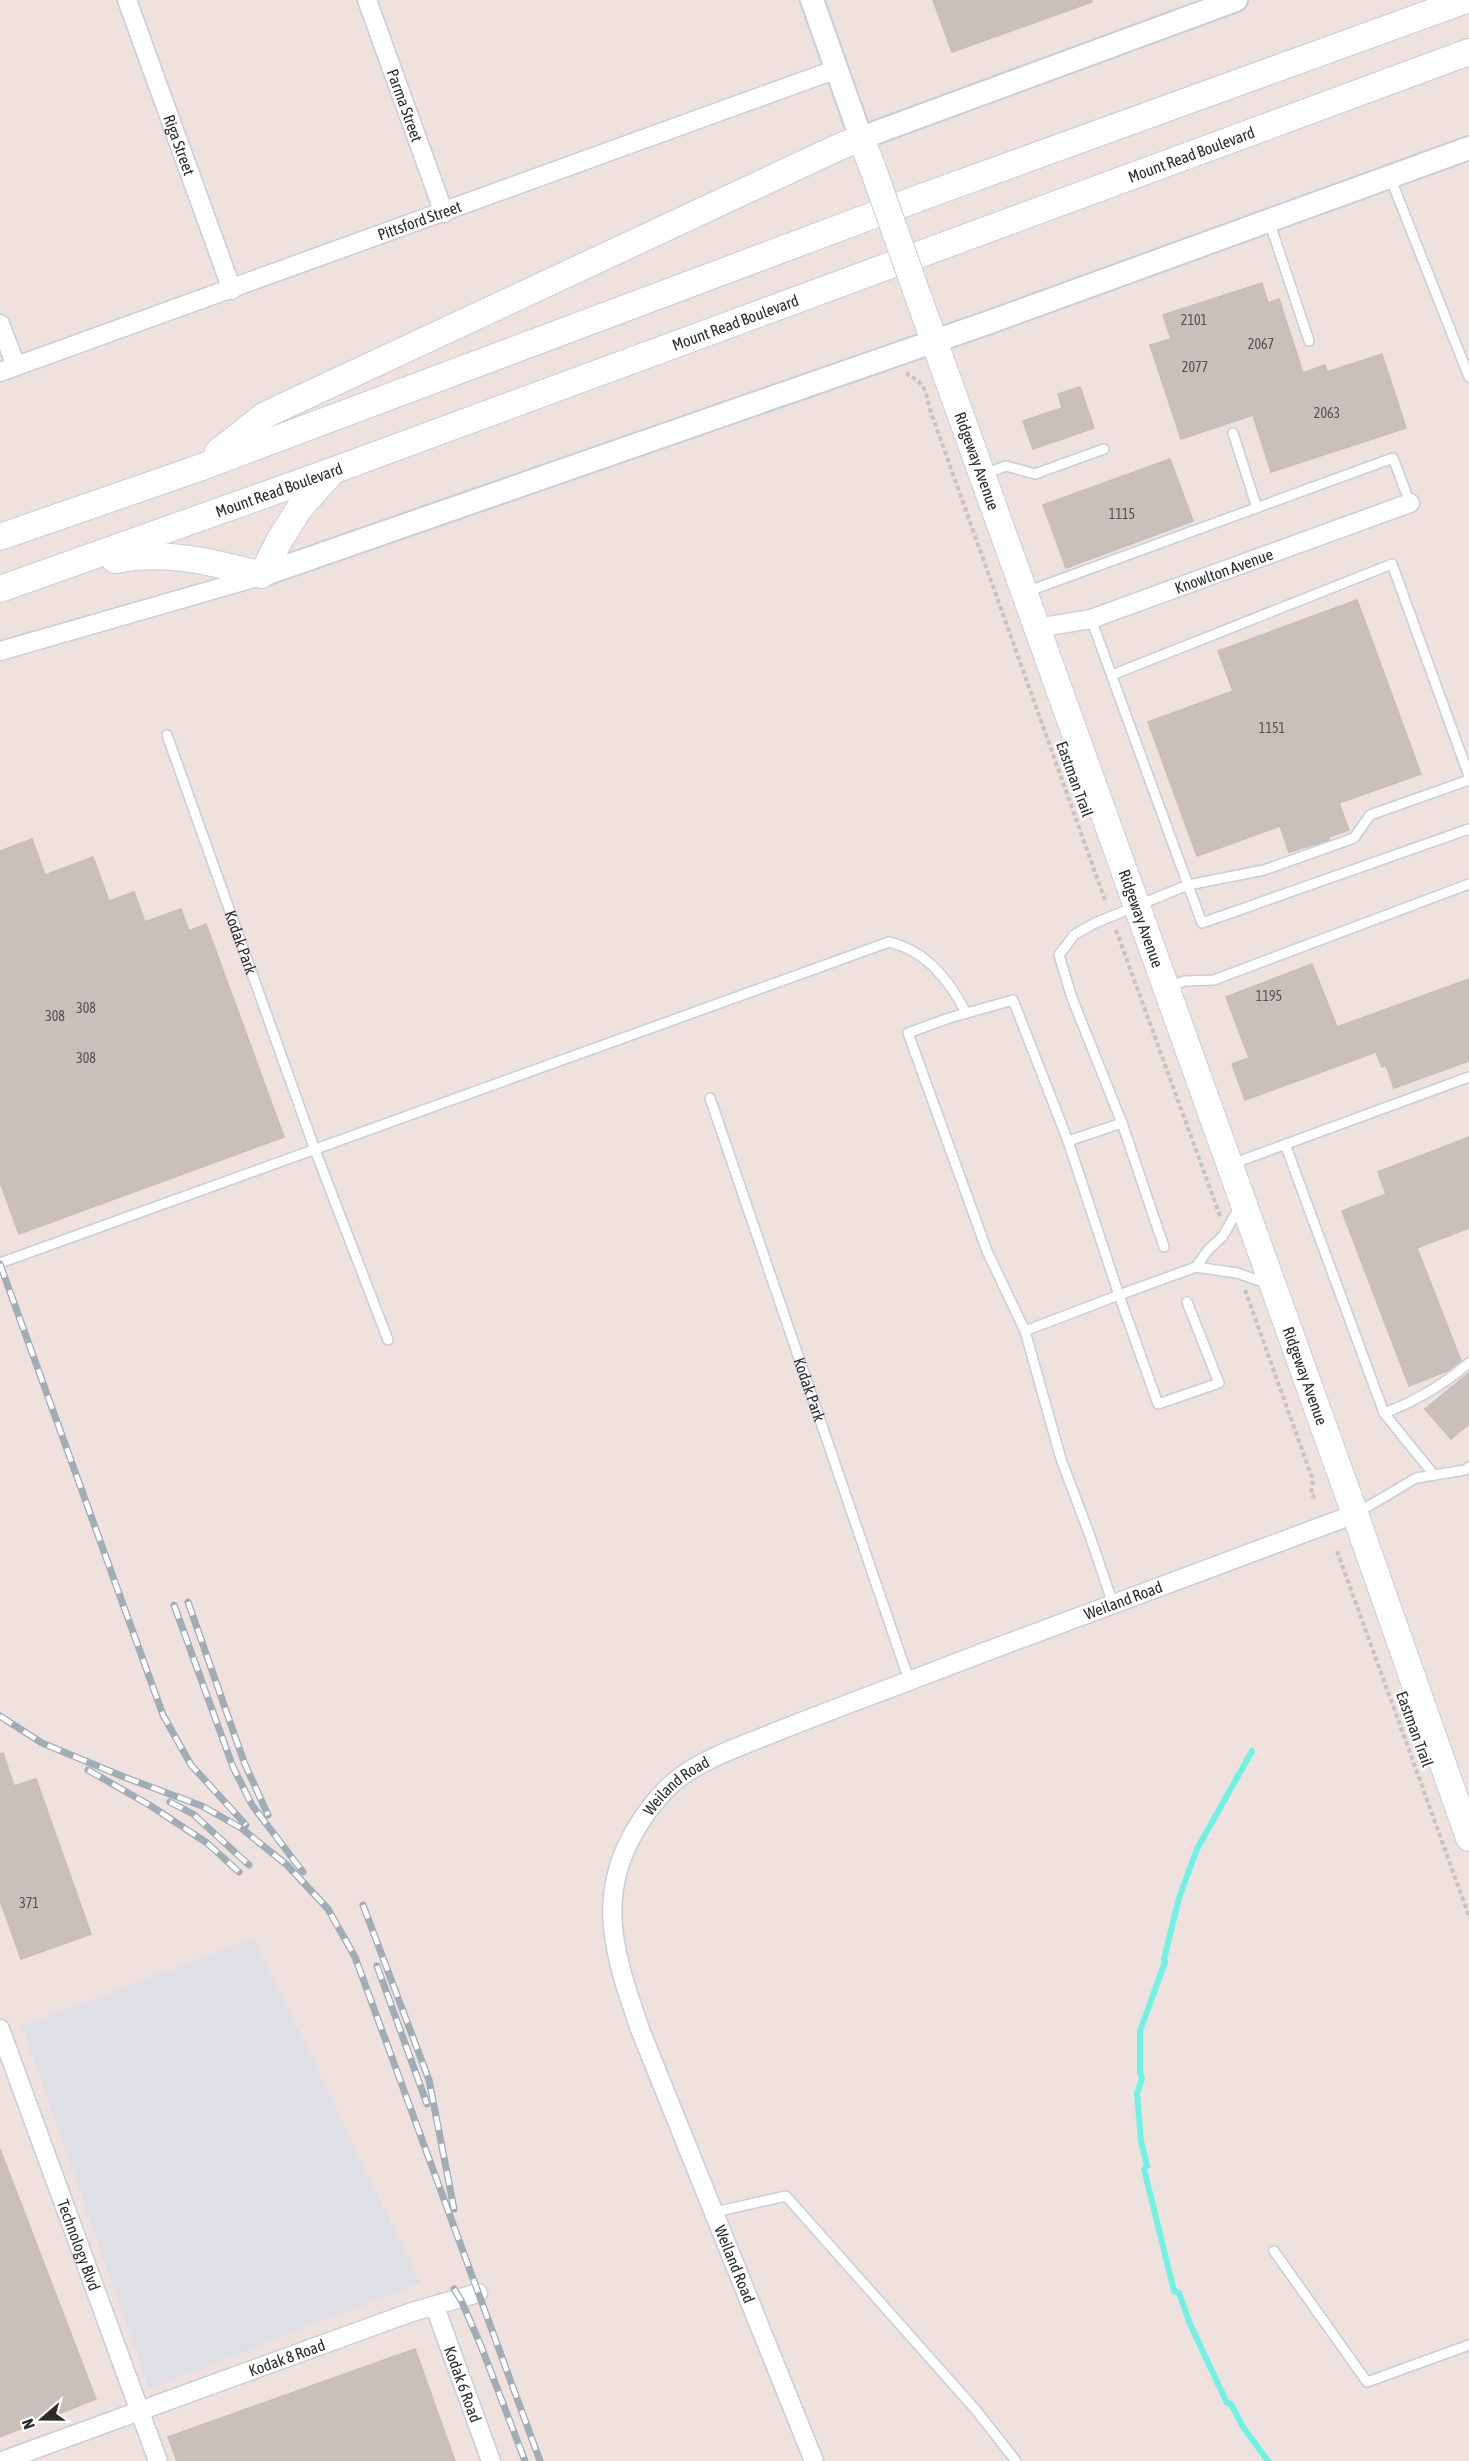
<svg xmlns="http://www.w3.org/2000/svg" width="1469" height="2461" viewBox="0 0 1469 2461" font-family="'Asap Condensed',sans-serif">
  <rect width="100%" height="100%" fill="#eee1de"/>
  <path fill="#dfdfe6" d="M254 1938 420 2283 149 2389 22 2026Z"/>
  <g fill="none" stroke-linecap="round" stroke-linejoin="round">
    <path stroke="#70f1e4" stroke-width="6" d="M1252 1751 1197 1849 1179 1898 1164 1959 1165 1962 1140 2031V2072L1142 2079 1137 2093 1141 2141 1147 2166 1144 2169 1174 2291 1179 2293 1190 2324 1227 2403 1231 2404 1243 2427 1268 2461"/>
  </g>
  <g fill="#c9c0bc" stroke="#c9bcb7" stroke-width="1.5">
    <path d="M933 0H1092V2L952 52Z"/>
    <path d="M1262 283 1268 303 1279 299 1303 373 1325 365 1327 372 1382 354 1406 428 1271 472 1253 415 1181 439 1150 345 1171 339 1163 315Z"/>
    <path d="M1080 387 1094 428 1033 449 1023 421 1062 408 1058 394Z"/>
    <path d="M1170 459 1193 521 1066 568 1043 505Z"/>
    <path d="M1357 600 1421 774 1339 803 1349 830 1329 837V840L1289 852 1280 826 1197 856 1148 722 1233 691 1218 651Z"/>
    <path d="M32 839 45 875 93 857 109 901 134 892 145 922 181 909 189 931 206 924 284 1137 19 1234 0 1182V851Z"/>
    <path d="M1312 964 1337 1027 1469 979V1061L1394 1088 1386 1065 1382 1067 1376 1052 1245 1100 1232 1064 1249 1058 1226 997Z"/>
    <path d="M1469 1137V1228L1417 1248 1461 1361 1447 1371 1409 1386 1342 1211 1386 1194 1378 1172Z"/>
    <path d="M1469 1373V1424L1451 1439 1425 1409Z"/>
    <path d="M3 1753 14 1786 36 1779 91 1934 21 1959 0 1900V1754Z"/>
    <path d="M0 2149 96 2399 0 2437Z"/>
    <path d="M415 2349 455 2461H177L168 2437Z"/>
  </g>
  <g fill="none" stroke-linecap="round" stroke-linejoin="round">
    <g stroke="#c6cfd6" stroke-width="12">
      <g id="service">
        <path d="M1390 177 1469 377"/>
        <path d="M1269 221 1309 341"/>
        <path d="M1233 433 1257 508"/>
        <path d="M984 474 1006 466 1035 474 1104 449"/>
        <path d="M1026 592 1393 458 1410 503"/>
        <path d="M1091 619 1188 885 1095 923 1074 935 1059 955 1072 998 1122 1123 1068 1141 1119 1295 1196 1267 1237 1273 1269 1284"/>
        <path d="M1112 675 1392 564 1469 776"/>
        <path id="s1" d="M167 735 315 1150 388 1340"/>
        <path d="M1469 780 1370 815 1354 838 1264 870 1188 885 1202 923 1469 829"/>
        <path d="M1168 987 1185 981 1214 980 1469 884"/>
        <path id="s2" d="M710 1098 909 1680"/>
        <path d="M1122 1123 1164 1247"/>
        <path d="M1285 1144 1384 1413 1434 1475"/>
        <path d="M1232 1164 1469 1077"/>
        <path d="M0 1263 889 942C925 950 950 981 966 1013"/>
        <path d="M1196 1267 1208 1250 1223 1236 1240 1206"/>
        <path d="M1025 1331 987 1251 908 1033 949 1018 1013 1000 1068 1141"/>
        <path d="M1384 1413C1417 1401 1443 1385 1469 1363"/>
        <path d="M1357 1513 1416 1478 1465 1470 1469 1467"/>
        <path d="M1113 1604 1090 1536 1061 1459 1025 1331 1119 1295 1158 1404 1219 1383 1187 1302"/>
        <path d="M715 2212 786 2196 975 2409 1016 2461"/>
        <path d="M1274 2251 1367 2382 1469 2345"/>
      </g>
    </g>
    <g stroke="#c6cfd6" stroke-width="21">
      <g id="minor">
        <path id="s3" d="M127 0 232 290"/>
        <path id="s4" d="M367 0 444 213"/>
        <path d="M0 324 16 366"/>
        <path id="s5" d="M0 372 837 69"/>
        <path id="s6" d="M1037 628 1091 619 1410 503"/>
        <path d="M0 651 261 576"/>
        <path id="s7" d="M0 2029 158 2461"/>
        <path id="s8" d="M435 2307 491 2461"/>
        <path id="s9" d="M2 2461 412 2312 478 2293"/>
        <path id="s10" d="M814 2461 641 2032C617 1962 593 1899 636 1829 648 1809 666 1786 686 1773 713 1755 744 1745 773 1733 816 1716 858 1700 901 1684 1052 1626 1204 1570 1355 1514"/>
      </g>
    </g>
    <g stroke="#c6cfd6" stroke-width="26">
      <g id="tertiary">
        <path d="M812 0 861 138 1236 0"/>
        <path d="M262 575 987 323 1469 148"/>
      </g>
    </g>
    <g stroke="#c6cfd6" stroke-width="28">
      <g id="secondary">
        <path id="s11" d="M919 299 1355 1514 1469 1838"/>
        <path d="M218 452 265 415 839 147 861 138 873 169"/>
        <path d="M0 537 199 468 922 197 1466 0"/>
        <path d="M115 560C165 550 213 562 262 575L279 541 299 509 332 472"/>
        <path id="s12" d="M0 589 332 471 1469 52"/>
      </g>
    </g>
    <g stroke="#c4c4c4" stroke-width="4" stroke-dasharray="4.5 3" stroke-linecap="butt">
      <path d="M907 372 908 375C924 383 926 390 929 407L1106 903"/>
      <path d="M1116 930 1220 1216"/>
      <path d="M1245 1290 1306 1461 1313 1480 1311 1494 1315 1498"/>
      <path d="M1337 1551 1469 1916"/>
    </g>
    <use href="#service" stroke="#fff" stroke-width="9"/>
    <use href="#minor" stroke="#fff" stroke-width="18"/>
    <use href="#tertiary" stroke="#fff" stroke-width="22"/>
    <use href="#secondary" stroke="#fff" stroke-width="26"/>
    <g stroke="#a0acb6" stroke-width="7">
      <g id="rail">
        <path d="M0 1264 163 1715 191 1765 246 1825"/>
        <path d="M188 1602 244 1762 268 1815"/>
        <path d="M174 1605 233 1767 252 1805 303 1872"/>
        <path d="M0 1716 42 1743 124 1777 202 1806 241 1828 287 1865 328 1909 355 1957 540 2461"/>
        <path d="M88 1770 151 1806 207 1843 239 1872"/>
        <path d="M170 1802 193 1814 249 1865"/>
        <path d="M363 1905 429 2080 454 2209"/>
        <path d="M377 1966 427 2104"/>
        <path d="M454 2289 461 2300 481 2346 525 2461"/>
      </g>
    </g>
    <use href="#rail" stroke="#fff" stroke-width="4.5" stroke-dasharray="14" stroke-linecap="butt"/>
    <g stroke="#c6cfd6" stroke-width="28" stroke-linecap="butt">
      <path id="secondary-bridge" d="M873 169 919 299"/>
    </g>
    <use href="#secondary-bridge" stroke="#fff" stroke-width="26"/>
  </g>
  <g text-anchor="middle" stroke-width="5" stroke-linejoin="round" paint-order="stroke">
    <g font-size="14" fill="#535150">
      <text x="1194" y="325">2101</text>
      <text x="1261" y="349">2067</text>
      <text x="1195" y="372">2077</text>
      <text x="1327" y="418">2063</text>
      <text x="1122" y="519">1115</text>
      <text x="1272" y="733">1151</text>
      <text x="1269" y="1001">1195</text>
      <text x="86" y="1013">308</text>
      <text x="55" y="1021">308</text>
      <text x="86" y="1063">308</text>
      <text x="29" y="1908">371</text>
    </g>
    <g font-size="16" fill="#2c2c2c" stroke="#fff">
      <text dy="6" stroke="none"><textPath href="#s4" startOffset="112">Parma Street</textPath></text>
      <text dy="6" stroke="none"><textPath href="#s3" startOffset="154">Riga Street</textPath></text>
      <text dy="6" stroke="none"><textPath href="#s12" startOffset="1268">Mount Read Boulevard</textPath></text>
      <text dy="6" stroke="none"><textPath href="#s5" startOffset="446">Pittsford Street</textPath></text>
      <text dy="6" stroke="none"><textPath href="#s12" startOffset="782">Mount Read Boulevard</textPath></text>
      <text dy="6" stroke="none"><textPath href="#s11" startOffset="172">Ridgeway Avenue</textPath></text>
      <text dy="6" stroke="none"><textPath href="#s12" startOffset="296">Mount Read Boulevard</textPath></text>
      <text dy="6" stroke="none"><textPath href="#s6" startOffset="196">Knowlton Avenue</textPath></text>
      <text transform="translate(1075 779) rotate(70)" y="6">Eastman Trail</text>
      <text dy="6" stroke="none"><textPath href="#s11" startOffset="658">Ridgeway Avenue</textPath></text>
      <text dy="6" stroke="none"><textPath href="#s1" startOffset="220">Kodak Park</textPath></text>
      <text dy="6" stroke="none"><textPath href="#s11" startOffset="1144">Ridgeway Avenue</textPath></text>
      <text dy="6" stroke="none"><textPath href="#s2" startOffset="308">Kodak Park</textPath></text>
      <text dy="6" stroke="none"><textPath href="#s10" startOffset="1220">Weiland Road</textPath></text>
      <text transform="translate(1415 1729) rotate(70)" y="6">Eastman Trail</text>
      <text dy="6" stroke="none"><textPath href="#s10" startOffset="734">Weiland Road</textPath></text>
      <text dy="6" stroke="none"><textPath href="#s7" startOffset="230">Technology Blvd</textPath></text>
      <text transform="translate(735 2264) rotate(68)" y="6">Weiland Road</text>
      <text dy="6" stroke="none"><textPath href="#s9" startOffset="303">Kodak 8 Road</textPath></text>
      <text dy="6" stroke="none"><textPath href="#s8" startOffset="82">Kodak 6 Road</textPath></text>
    </g>
  </g>
  <g transform="translate(42 2419) rotate(250)" stroke="#ffffff" stroke-width="4.5" paint-order="stroke">
  <path d="M0-4.5L10 22L0 15L-10 22Z" fill="#2c2c2c"/>
  <text y="-9" font-size="16" font-weight="bold" text-anchor="middle" fill="#2c2c2c">N</text>
  </g>
</svg>
